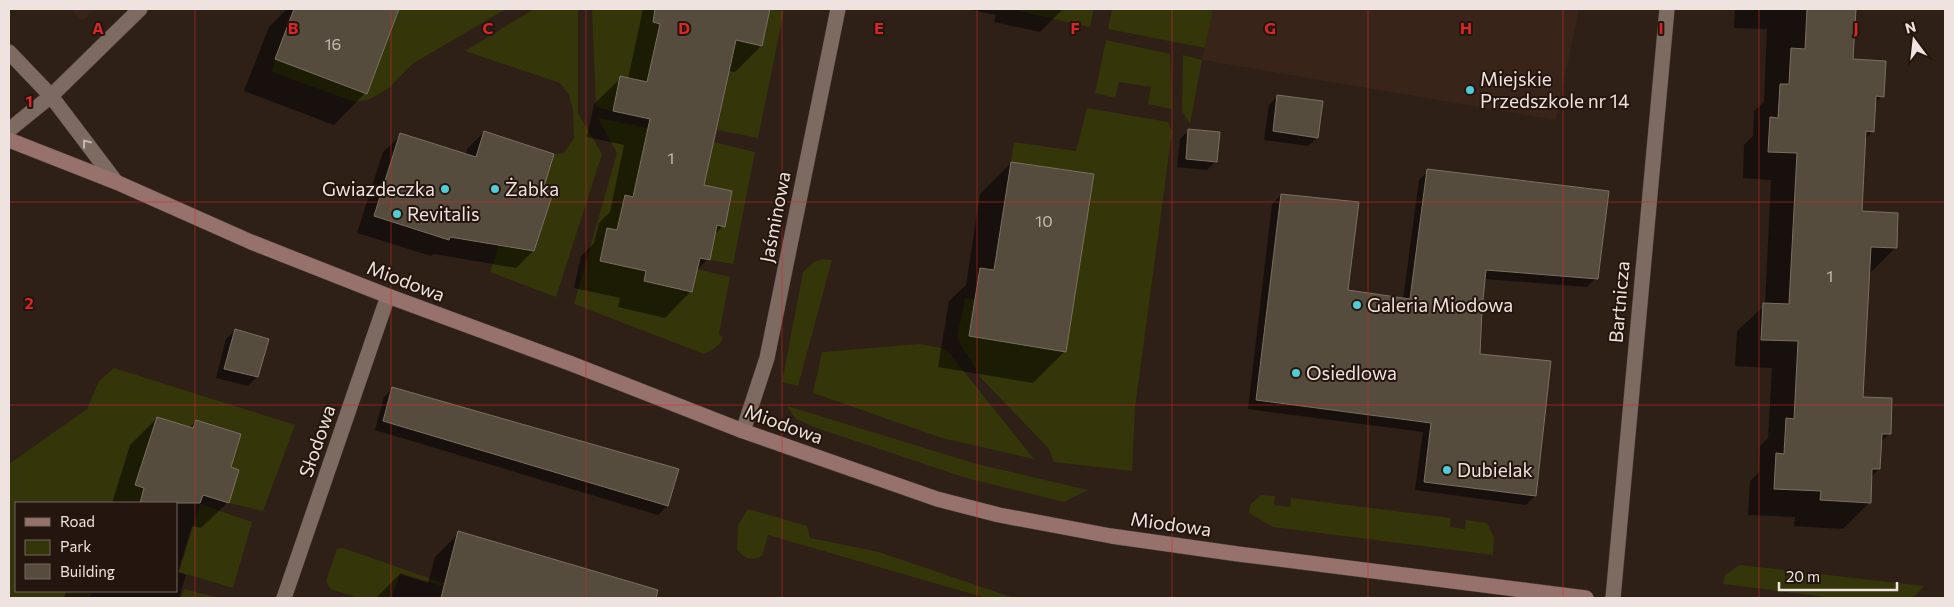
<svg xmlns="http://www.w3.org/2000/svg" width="1954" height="607" viewBox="0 0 1954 607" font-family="Commissioner,sans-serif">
  <rect width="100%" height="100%" fill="#2e1f17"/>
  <g fill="#392419">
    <path d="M71 9H95L82 21Z"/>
    <path d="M1213 9H1579L1556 120 1202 60Z"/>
  </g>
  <g fill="#35350a">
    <path d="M399 9H506L412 64 389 88 370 99 355 102 272 72 275 59 366 94Z"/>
    <path d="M534 9H578V113L602 154 556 297 490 272 499 246 534 251 553 194 543 190 554 154 564 153 574 138 573 110 569 95 560 83 465 51Z"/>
    <path d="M592 9H663L647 82 620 76 613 111 596 107Z"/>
    <path d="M1011 9H1094L1090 27Z"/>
    <path d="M1112 9H1213L1205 48 1108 29Z"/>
    <path d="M770 10 784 11 758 138 717 130 736 40 762 46Z"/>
    <path d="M1106 40 1170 54 1172 109 1148 104 1151 87 1119 82 1115 98 1095 93Z"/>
    <path d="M1183 55 1202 60 1190 124 1182 111Z"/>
    <path d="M1087 108 1168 122 1172 132 1135 408 1132 471 1054 462 1049 449 981 378 957 338 965 299H975L969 336 1065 352 1094 174 1057 168 1056 173 1047 167 1011 162 1014 142 1076 151Z"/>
    <path d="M598 118 648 128 633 197 625 195 617 230 607 228 600 261 646 271 644 281 692 292 697 269 730 277 719 334 723 337C721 346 711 350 704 354L574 304 617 153Z"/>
    <path d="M705 140 755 152 733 264 710 260 717 225 725 226 732 192 686 181Z"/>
    <path d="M823 259 832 260 798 386 782 382 803 272 814 262Z"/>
    <path d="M920 344 946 349 1034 459 942 438 813 393 822 352Z"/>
    <path d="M114 368 295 425 263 511 229 503 239 470 231 467 241 433 196 420 193 428 157 417 135 485 144 488 140 503H16V591H93L90 598H9V464L87 409 99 381Z"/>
    <path d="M787 406 977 464 1088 490 1064 502 966 478 817 428 796 419Z"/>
    <path d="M1261 495 1275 496 1274 505 1290 507 1291 498 1451 518 1450 527 1465 529 1466 520 1487 523 1494 537 1493 555 1273 527 1249 513 1250 505Z"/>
    <path d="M200 504 252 522 233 588 179 572Z"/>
    <path d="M748 509 807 526 810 538 879 552 1014 598H986L768 535 762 556C750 561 746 559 737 550L738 525Z"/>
    <path d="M343 548 486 598H456L444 594 446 587 400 573 392 598H358L330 589 326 581 337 549Z"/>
    <path d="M1740 565 1924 586 1916 595 1909 598H1834L1723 584 1725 575Z"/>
    <path d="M184 589 220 598H181Z"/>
  </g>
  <g fill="#0007">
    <path d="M287 9H398L365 93 334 125 244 91 269 27Z"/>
    <path d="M643 9H761L769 10 761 46 735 72 728 71 702 186 723 226 713 236 708 259 695 272 691 291 665 318 618 307 620 298 574 288 581 256 594 243 599 223 610 212 624 145 587 137 594 104 621 78 628 79Z"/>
    <path d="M967 9H1063L1040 32 994 22 996 15Z"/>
    <path d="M1735 9H1854L1851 60 1882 96 1874 104 1873 131 1864 140 1860 212 1895 248 1869 274 1861 398 1890 433 1880 443 1879 469 1871 477 1870 502 1843 529 1794 526 1795 517 1748 515 1750 481 1759 472 1760 446 1768 438 1772 368 1735 366 1737 331 1765 305 1771 180 1743 178 1744 145 1753 136 1754 111 1764 102 1767 29 1734 28Z"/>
    <path d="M1278 96 1317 137 1308 146 1264 140 1269 105Z"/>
    <path d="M1189 130 1216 161 1207 170 1177 167 1180 139Z"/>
    <path d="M484 132 542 191 533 251 516 268 434 254 431 256 357 233 383 152 401 135 466 155 467 149Z"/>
    <path d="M1011 163 1065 351 1033 383 938 367 949 301 966 285 980 194Z"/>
    <path d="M1428 171 1596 278 1587 287 1484 279 1481 310 1479 355 1535 496 1526 505 1415 490 1423 432 1248 409 1272 204 1281 195 1346 291 1403 300 1419 180Z"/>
    <path d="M235 330 267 339 257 377 248 386 216 378 226 339Z"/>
    <path d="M393 388 677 470 667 506 658 515 375 430 384 397Z"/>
    <path d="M157 418 189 428 196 421 229 468 228 502 201 528 192 526 178 572 186 575 179 598H64L66 591H176V503H112L130 445Z"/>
    <path d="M459 533 638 585 635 598H376L400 574 428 583 435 557Z"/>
  </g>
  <g fill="#564c3d" stroke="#7a7060">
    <path d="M294 9H399L367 94 275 59Z"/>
    <path d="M655 9H770L762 46 736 40 704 185 732 191 725 227 717 225 710 260 700 258 692 292 644 281 646 271 600 261 607 228 617 230 625 195 633 197 650 119 613 111 620 76 647 82 660 24 653 22Z"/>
    <path d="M1807 9H1856L1853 59 1886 61 1884 97 1876 96 1874 132 1866 131 1862 211 1898 213 1897 248 1871 247 1863 397 1892 398 1891 434H1882L1880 469H1872L1871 503 1820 500 1821 491 1774 489 1776 453 1784 454 1786 418 1794 419 1798 341 1761 340 1763 303 1789 304 1797 153 1768 152 1770 117 1778 118 1780 84H1789L1791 48 1805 49Z"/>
    <path d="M1277 95 1323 101 1318 138 1273 131Z"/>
    <path d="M1188 129 1220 132 1217 162 1186 159Z"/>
    <path d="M484 131 554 154 543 190 553 193 534 251 450 237 449 240 374 216 400 133 476 157Z"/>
    <path d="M1011 162 1094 174 1066 352 969 336 980 268 994 270Z"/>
    <path d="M1427 169 1609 191 1598 279 1486 270 1482 310 1480 354 1551 361 1536 496 1424 482 1431 423 1256 400 1281 194 1359 202 1348 290 1410 299Z"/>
    <path d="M235 329 269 339 258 377 224 369Z"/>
    <path d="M392 387 679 469 668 506 383 421Z"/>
    <path d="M157 417 193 428 196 420 241 434 231 467 239 470 229 503 203 495 200 503H140L144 488 135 485Z"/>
    <path d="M458 531 658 590 656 598H441Z"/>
  </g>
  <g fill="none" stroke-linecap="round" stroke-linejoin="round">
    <g stroke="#493d38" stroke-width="16">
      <g id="street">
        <path d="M9 52 51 96 116 182"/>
        <path d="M9 130 51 96 140 9"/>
        <path d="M743 431 767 358 838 9"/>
        <path d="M284 598 388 296"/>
        <path d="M1613 598 1667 9"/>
      </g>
    </g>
    <g stroke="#493d38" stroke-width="16">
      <path id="secondary" d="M9 140 116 182 251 242 388 296 572 364 743 431 937 499 999 515 1111 536 1238 554 1586 598"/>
    </g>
    <use href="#street" stroke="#7d6b61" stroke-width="15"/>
    <use href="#secondary" stroke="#97726c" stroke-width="15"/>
  </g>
  <defs><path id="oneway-chevron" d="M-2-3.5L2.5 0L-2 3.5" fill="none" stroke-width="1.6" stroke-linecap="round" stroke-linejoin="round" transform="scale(1.25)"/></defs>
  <use stroke="#c6b9b2" href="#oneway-chevron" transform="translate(86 143) rotate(-127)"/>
  <path fill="none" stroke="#d62828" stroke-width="1" stroke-opacity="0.55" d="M195 9V598M391 9V598M586 9V598M782 9V598M977 9V598M1172 9V598M1368 9V598M1563 9V598M1759 9V598M9 202H1945M9 405H1945"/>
  <g fill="#51ccd4" stroke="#24150e" stroke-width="2">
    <circle cx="1470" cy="90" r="5"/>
    <circle cx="445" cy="189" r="5"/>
    <circle cx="495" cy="189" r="5"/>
    <circle cx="397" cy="214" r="5"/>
    <circle cx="1357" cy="305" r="5"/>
    <circle cx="1296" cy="373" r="5"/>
    <circle cx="1447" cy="470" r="5"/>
  </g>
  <g text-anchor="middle" stroke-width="4" stroke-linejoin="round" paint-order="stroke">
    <g font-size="16" fill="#c8bdb6">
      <text x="333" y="50">16</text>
      <text x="671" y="164">1</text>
      <text x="1044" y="227">10</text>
      <text x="1830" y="282">1</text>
    </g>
    <g font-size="19" fill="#eee3de" stroke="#24150e" text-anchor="start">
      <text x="1480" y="86">Miejskie<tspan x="1480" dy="22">Przedszkole nr 14</tspan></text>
      <text x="435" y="196" text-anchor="end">Gwiazdeczka</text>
      <text x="505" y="196">Żabka</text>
      <text x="407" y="221">Revitalis</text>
      <text x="1367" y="312">Galeria Miodowa</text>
      <text x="1306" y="380">Osiedlowa</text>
      <text x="1457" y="477">Dubielak</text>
    </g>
    <g font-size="19" fill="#eee3de" stroke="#24150e">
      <text transform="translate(775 217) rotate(-79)" y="7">Jaśminowa</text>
      <text transform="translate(406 281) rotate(21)" y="7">Miodowa</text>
      <text transform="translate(1619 302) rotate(-85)" y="7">Bartnicza</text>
      <text transform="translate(784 424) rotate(20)" y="7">Miodowa</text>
      <text transform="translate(317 441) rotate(-71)" y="7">Słodowa</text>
      <text transform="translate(1171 524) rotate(8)" y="7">Miodowa</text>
    </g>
  </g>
  <g font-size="16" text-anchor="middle" font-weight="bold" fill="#d62828" stroke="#24150e" stroke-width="4" stroke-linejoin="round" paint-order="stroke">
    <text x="98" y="34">A</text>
    <text x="293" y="34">B</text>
    <text x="488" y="34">C</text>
    <text x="684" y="34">D</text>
    <text x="879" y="34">E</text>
    <text x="1075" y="34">F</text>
    <text x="1270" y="34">G</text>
    <text x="1466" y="34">H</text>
    <text x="1661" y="34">I</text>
    <text x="1856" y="34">J</text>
    <text x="29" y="107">1</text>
    <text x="29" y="309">2</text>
  </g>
  <rect width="1954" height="607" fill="none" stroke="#eee3de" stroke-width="20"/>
  <rect x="15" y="502" width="162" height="90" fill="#24150e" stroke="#756761"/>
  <rect x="25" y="518" width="25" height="8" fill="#97726c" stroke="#756761"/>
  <text x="60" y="527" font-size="15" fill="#eee3de">Road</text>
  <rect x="25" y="540" width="25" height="15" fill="#35350a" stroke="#756761"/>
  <text x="60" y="552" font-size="15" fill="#eee3de">Park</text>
  <rect x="25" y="564" width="25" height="15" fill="#564c3d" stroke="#756761"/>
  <text x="60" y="577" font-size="15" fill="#eee3de">Building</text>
  <g transform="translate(1914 40) rotate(345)" stroke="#24150e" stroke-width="4" paint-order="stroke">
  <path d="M0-4L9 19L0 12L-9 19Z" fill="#eee3de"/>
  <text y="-8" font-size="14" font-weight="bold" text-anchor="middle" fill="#eee3de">N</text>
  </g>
  <path d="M1779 582v8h118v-8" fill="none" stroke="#eee3de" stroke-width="2.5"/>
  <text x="1786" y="582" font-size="15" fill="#eee3de" stroke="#24150e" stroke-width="4" paint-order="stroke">20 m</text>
</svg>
